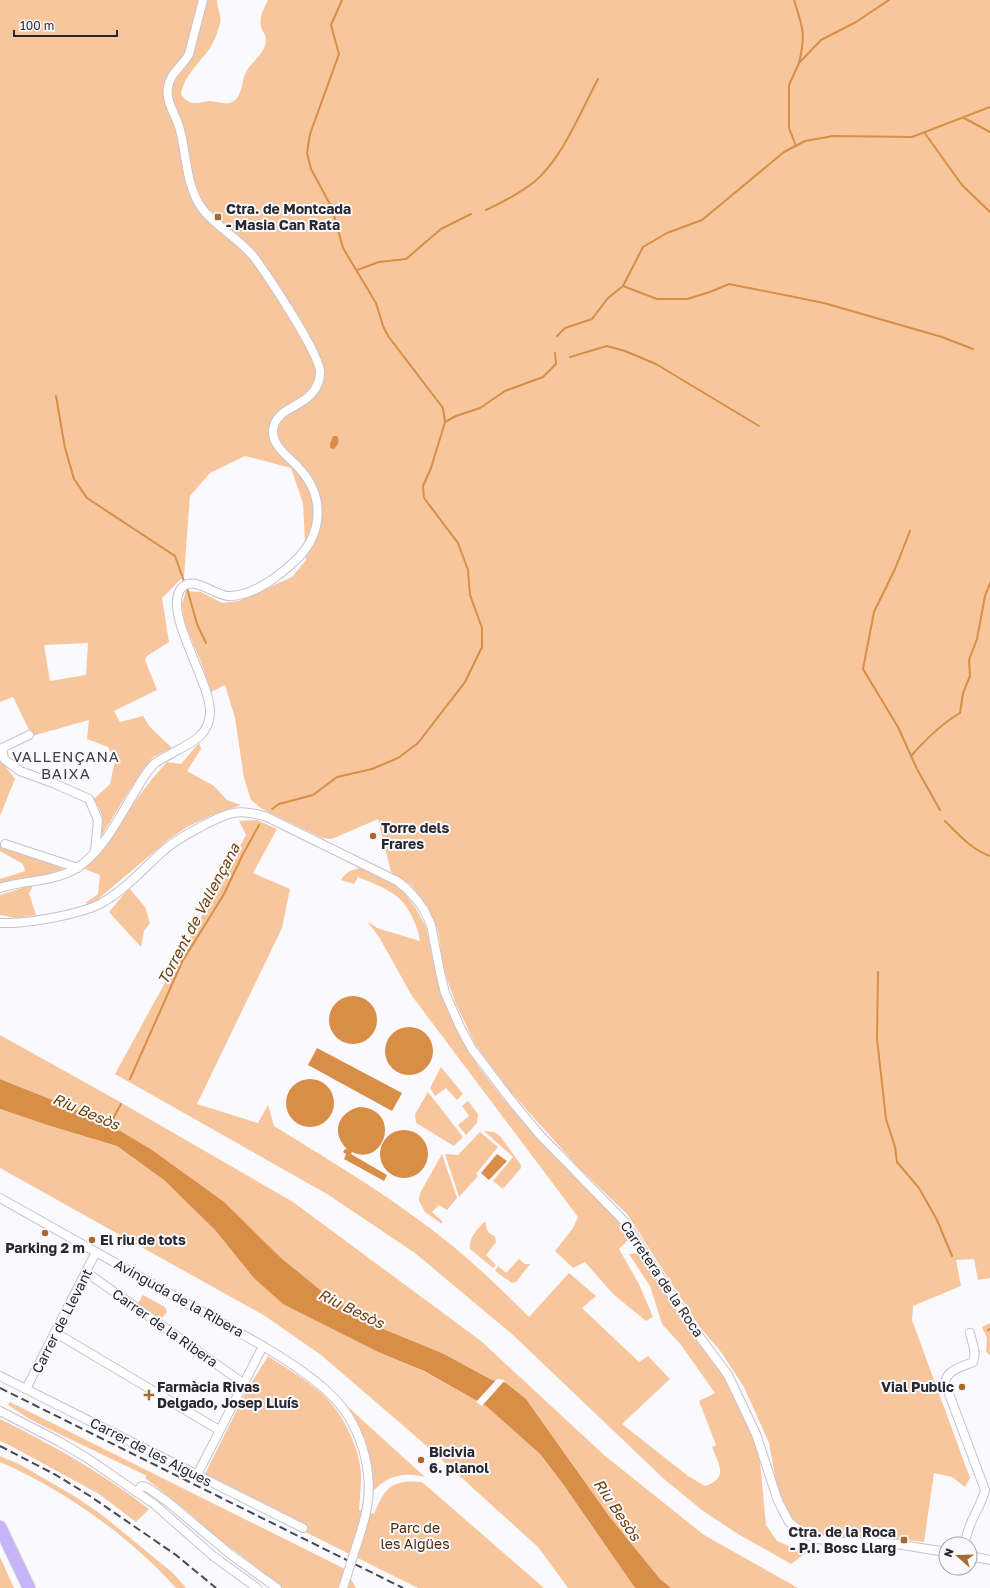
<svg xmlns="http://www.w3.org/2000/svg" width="990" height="1588" viewBox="0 0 990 1588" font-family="'Golos Text',sans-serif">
  <rect width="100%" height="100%" fill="#faf9fd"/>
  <g fill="#f8c69c" fill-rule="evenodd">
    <path d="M0 0H217C217 8 222 16 220 24 217 34 213 45 207 52 197 65 183 78 181 94 187 105 197 104 208 101 216 100 225 106 232 102 243 97 241 81 246 72 251 62 265 54 266 41 266 35 263 32 261 27 259 17 264 8 268 0H990V1278L978 1280 974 1259 956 1260 961 1286 913 1306 912 1320 970 1478 965 1487 952 1477 934 1473 924 1542 893 1538 837 1539 802 1535 791 1529 783 1520 769 1443 744 1387 721 1352 699 1326 627 1214 578 1167 509 1090 475 1044 456 1004 444 971 438 931 428 907 411 885 391 872 378 819 332 839 322 838 262 809 251 800 244 778 235 718 225 685 211 692 201 662 184 622 182 604 186 591 201 592 222 603 238 601 292 577 306 560 303 503 291 468 245 456 210 473 190 496 184 576 162 598 169 642 147 656 145 660 157 690 114 711 120 722 143 716 150 727 172 748 153 757 127 794 99 840C104 824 105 814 93 800L110 784 115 761 108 747 87 739 89 720 32 736 13 697 0 702ZM88 643 86 675 50 681 44 645Z"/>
    <path d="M199 743 201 749 187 771 214 786 227 800 241 805 212 815 187 827 168 840 92 904 85 903 98 894 100 875 85 869 105 847 126 813 152 779 167 762 181 764Z"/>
    <path d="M0 759 15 779 0 816Z"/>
    <path d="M257 820 277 829 253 873 290 889 282 928 197 1104 258 1123 268 1105 274 1126C326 1158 378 1189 427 1226 464 1253 497 1285 529 1317L569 1273 596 1296 582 1308 639 1362 648 1356 670 1379 622 1424 688 1476 705 1486C729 1478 719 1465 712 1447L716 1445 699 1401 715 1393 681 1345 662 1324 650 1286 629 1254 638 1253 646 1259 687 1326 726 1378 756 1444 760 1462 766 1525 777 1541 806 1553 791 1564 738 1534 703 1511 664 1479 513 1335 415 1253 327 1194 115 1074 246 835 239 821Z"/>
    <path d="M0 844 8 848 64 869 45 875 0 884V879L25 871 23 864 0 851Z"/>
    <path d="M361 868 385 879 401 889 415 907 426 927 438 984 455 1026 478 1066 505 1101 557 1159 610 1212 627 1232 628 1240 619 1249 639 1284 653 1317 646 1321 613 1294 585 1262 573 1268 555 1251 573 1228 578 1217 412 996 379 937 367 921 377 928 420 941C418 926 408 904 395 895 384 887 370 882 358 877L354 884 341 880C345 872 353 869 361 868Z"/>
    <path d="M32 885V888L29 893 36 915 16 918 0 915V895Z"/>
    <path d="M129 888 145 907 150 923 144 931 141 947 109 912Z"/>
    <path d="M0 1035 113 1098 293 1202 481 1341 604 1455 704 1535 798 1588H671L660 1579 609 1516 526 1399 506 1383 492 1380 444 1354 381 1328 329 1297 100 1119 0 1079Z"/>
    <path d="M441 1067 463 1094 457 1100 446 1088 435 1096 430 1088Z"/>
    <path d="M428 1092 463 1137 454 1146 416 1123 415 1114Z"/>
    <path d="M468 1101 478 1114 477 1123 466 1135 458 1125 469 1116 462 1106Z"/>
    <path d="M0 1109 47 1125 117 1146 164 1180 215 1230 253 1277 336 1330 378 1352 423 1371 486 1406 540 1454 563 1484 635 1588H568L538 1547 421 1441 321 1355 265 1316 0 1168Z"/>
    <path d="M484 1131 494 1132 500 1136 521 1165V1168L503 1189 493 1181 513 1157Z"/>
    <path d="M480 1132 498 1147 476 1174 478 1176 459 1197 445 1154 458 1155Z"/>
    <path d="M442 1154 457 1198 447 1210 439 1205 432 1212 442 1221V1224L425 1212 419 1201 420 1193Z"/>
    <path d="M484 1222 486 1223C486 1230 488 1234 495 1236L496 1242 486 1255 496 1265 493 1268 470 1249C469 1237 476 1231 484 1222Z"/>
    <path d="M519 1259 525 1264H530L516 1282 512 1283 495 1271 498 1266 506 1273Z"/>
    <path d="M143 1295 165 1307 167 1312 160 1321 137 1305Z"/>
    <path d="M990 1323V1355L986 1352 987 1338 982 1327Z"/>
    <path d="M268 1356C286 1368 305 1379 321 1393 341 1410 360 1447 361 1474 361 1486 360 1498 359 1510L374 1514C385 1488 391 1479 422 1482L544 1588H418L271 1515 205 1474 247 1390Z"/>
    <path d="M10 1402 345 1569 356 1588H280L242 1556 222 1542 187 1511 145 1478 147 1476 49 1429 28 1418 8 1405Z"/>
    <path d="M349 1408 425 1477C402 1472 389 1475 372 1492 371 1455 367 1442 349 1410Z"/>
    <path d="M0 1419C54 1446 101 1472 149 1509L136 1522 99 1494 11 1446 0 1441Z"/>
    <path d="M0 1456 19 1464 76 1497 102 1515 173 1573 186 1588H176C129 1536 65 1490 0 1462Z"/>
    <path d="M0 1557 14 1588H0Z"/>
  </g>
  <g fill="#d88e46">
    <path d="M333 436H337C340 441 338 445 334 449L330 448V444Z"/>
    <circle cx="353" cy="1020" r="24"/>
    <circle cx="409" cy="1051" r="24"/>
    <path d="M317 1048 402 1093 392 1111 308 1065Z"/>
    <path d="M0 1079 100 1119 152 1150 224 1202 282 1259 329 1297 381 1328 444 1354 492 1380 506 1383 526 1399 609 1516 660 1579 671 1588H635L563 1484 540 1454 486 1406 424 1371 378 1352 283 1304 253 1277 215 1230 164 1180 117 1146 47 1125 0 1109Z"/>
    <circle cx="310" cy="1103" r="24"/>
    <path d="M359 1107C403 1109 385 1168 352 1152L351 1154 387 1175 384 1181 344 1159 346 1154 343 1152 345 1149H347C331 1133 337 1113 359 1107Z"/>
    <circle cx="404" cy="1154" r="24"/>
    <path d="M497 1154 507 1161 489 1180 481 1173Z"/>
  </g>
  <path fill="#faf9fd" d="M497 1379 505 1380 482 1406 476 1402Z"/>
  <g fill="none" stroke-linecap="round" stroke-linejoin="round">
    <g stroke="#d88e46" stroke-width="2">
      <path d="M794 0C803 28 806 34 799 63"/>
      <path d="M964 118 990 132"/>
      <path d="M924 132 962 185 990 212"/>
      <path d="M796 146 789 128V85L799 63 821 40 856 22 889 0"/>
      <path d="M486 210C503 202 519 194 534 182 562 159 581 111 598 79"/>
      <path d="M357 270 379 262 406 259 441 229 471 214"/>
      <path d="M623 286 657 299H687L710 292 729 284 824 303 942 337 973 349"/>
      <path d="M557 336 565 328 592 319 608 298 623 286 643 247 667 233 702 220 784 152 805 141 833 136 912 137 990 107"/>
      <path d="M570 357 607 346 625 351 656 364 759 426"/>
      <path d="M56 396 65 448 74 479 87 498 175 556 185 584"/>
      <path d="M445 422 456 416 480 408 505 391 543 377 556 364 555 353"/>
      <path d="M910 531 895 569 874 612 863 669 898 727 917 769 940 810"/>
      <path d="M187 588 197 624 206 643"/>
      <path d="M911 756C926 739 941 724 960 713L963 693 970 676 969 660 977 639 985 596 990 583"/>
      <path d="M272 809 279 804 313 795 337 777 372 769 398 758 418 743 465 682 482 647V628L470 595 468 570 458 543 424 498 423 486 431 468 445 422 443 408 388 336 383 326 376 303 343 248 332 208 311 169 307 153 310 134 339 54 331 25 342 0"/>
      <path d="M945 821C959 835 972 850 990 856"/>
      <path d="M878 972 877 1039 886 1119 895 1147 897 1162 919 1188 937 1220 952 1256"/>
      <path d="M130 1079 182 962 224 894 242 856 259 825"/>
      <path d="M109 1126 121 1104"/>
      <path d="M988 1330 990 1329"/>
    </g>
    <g stroke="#c5c1d5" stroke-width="10">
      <g id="minor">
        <path d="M29 735 2 748 4 759 20 771 53 783 89 799 98 820 95 852"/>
        <path d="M5 844 78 868"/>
        <path d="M0 888C24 880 53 882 75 869 102 854 120 815 136 790 141 781 147 771 154 764 160 759 168 756 174 752 192 743 211 734 210 710 209 681 167 617 179 592 189 571 213 595 228 596 253 597 282 574 299 557 324 530 324 494 298 467 288 456 272 446 273 430 275 411 296 408 308 397 315 391 320 382 320 372 320 354 268 276 254 257 240 240 220 229 205 212 186 191 187 156 180 130 177 116 165 102 168 87 170 73 183 66 189 54L203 0"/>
        <path d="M0 923C4 923 8 923 12 923 35 922 80 914 100 904 124 891 143 869 163 851 175 840 190 833 204 825 229 812 239 808 267 817L397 881 406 888 417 900 424 910 431 925 440 972 445 993 461 1029 472 1049 514 1104 540 1135 624 1221 693 1328 728 1375 756 1434 778 1501 789 1522 803 1533 817 1539 845 1542 890 1543 946 1552"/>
        <path d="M0 1198 263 1346C286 1360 310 1375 330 1394 359 1421 374 1468 367 1507 366 1514 364 1521 362 1528"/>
        <path d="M86 1272 243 1383"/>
        <path d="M56 1333 219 1430"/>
        <path d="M0 1376 303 1528"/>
        <path d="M26 1389 96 1252"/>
        <path d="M0 1411 60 1442 87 1458 154 1504 213 1556 257 1588"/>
        <path d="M197 1475 263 1346"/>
        <path d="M136 1492 142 1486 148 1488 168 1502 230 1554 277 1588"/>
        <path d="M966 1538C969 1521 981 1507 985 1490L945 1383C946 1370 962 1367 973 1362 977 1352 972 1343 970 1333"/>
        <path d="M970 1556 990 1560"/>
      </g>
    </g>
    <g stroke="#d4d4d5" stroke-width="14">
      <path id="highway" d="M0 1527 29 1588"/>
    </g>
    <use href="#minor" stroke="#fff" stroke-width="8"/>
    <use href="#highway" stroke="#c5b4fa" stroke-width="12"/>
    <g stroke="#4a484e" stroke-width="2" stroke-dasharray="8 4" stroke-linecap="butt">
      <path d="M0 1388 403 1588"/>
      <path d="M0 1446 56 1475 90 1496 176 1555 216 1588"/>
    </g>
    <g stroke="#c5c1d5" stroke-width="10" stroke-linecap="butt">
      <path id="minor-bridge" d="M343 1588 362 1528"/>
    </g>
    <use href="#minor-bridge" stroke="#fff" stroke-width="8"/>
  </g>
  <g fill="#a86b2f" stroke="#faf9fd" stroke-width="1.5">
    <rect x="214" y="213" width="8" height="8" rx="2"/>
    <circle cx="373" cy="836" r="4"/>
    <circle cx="45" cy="1233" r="4"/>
    <circle cx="92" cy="1240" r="4"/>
    <circle cx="962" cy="1387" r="4"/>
    <path d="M147 1389h4v4h4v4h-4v4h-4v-4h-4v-4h4z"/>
    <circle cx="421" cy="1460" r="4"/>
    <rect x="900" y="1536" width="8" height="8" rx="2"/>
  </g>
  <g text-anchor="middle" stroke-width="4" stroke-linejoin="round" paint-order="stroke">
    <g font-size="14" font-weight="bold" fill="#2a282f" stroke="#faf9fd" text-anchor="start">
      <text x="226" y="214">Ctra. de Montcada<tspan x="226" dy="16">- Masia Can Rata</tspan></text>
      <text x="381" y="833">Torre dels<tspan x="381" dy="16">Frares</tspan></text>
      <text x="100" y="1245">El riu de tots</text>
      <text x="45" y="1253" text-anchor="middle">Parking 2 m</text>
      <text x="157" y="1392">Farmàcia Rivas<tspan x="157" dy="16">Delgado, Josep Lluís</tspan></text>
      <text x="954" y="1392" text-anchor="end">Vial Public</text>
      <text x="429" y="1457">Bicivia<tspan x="429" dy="16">6. planol</tspan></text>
      <text x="896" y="1537" text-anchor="end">Ctra. de la Roca<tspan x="896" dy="16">- P.I. Bosc Llarg</tspan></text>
    </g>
    <g font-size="14" fill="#2a282f" stroke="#faf9fd">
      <text transform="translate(662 1279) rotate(56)" y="5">Carretera de la Roca</text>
      <text transform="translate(179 1298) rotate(29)" y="5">Avinguda de la Ribera</text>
      <text transform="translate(62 1321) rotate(-63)" y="5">Carrer de Llevant</text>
      <text transform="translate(165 1328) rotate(35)" y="5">Carrer de la Ribera</text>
      <text transform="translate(151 1452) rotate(27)" y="5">Carrer de les Aigues</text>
    </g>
    <g font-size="14" fill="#492a0c" stroke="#faf9fd">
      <text x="415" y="1533">Parc de<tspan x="415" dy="16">les Aigües</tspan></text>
    </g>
    <g font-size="15" letter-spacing="1" fill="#3f3c4b" stroke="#faf9fd">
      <text x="66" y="762">VALLENÇANA<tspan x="66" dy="17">BAIXA</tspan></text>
    </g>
    <g font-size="15" font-style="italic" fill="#6e3e04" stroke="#faf9fd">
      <text transform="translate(199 914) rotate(-62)" y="5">Torrent de Vallençana</text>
      <text transform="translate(86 1112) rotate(23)" y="5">Riu Besòs</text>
      <text transform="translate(351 1309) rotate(26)" y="5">Riu Besòs</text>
      <text transform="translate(617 1510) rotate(56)" y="5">Riu Besòs</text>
    </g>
  </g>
  <g transform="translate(958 1556) rotate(290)"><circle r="19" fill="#faf9fd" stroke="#a7a5ab"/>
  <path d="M0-3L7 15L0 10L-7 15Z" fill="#a86b2f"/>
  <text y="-6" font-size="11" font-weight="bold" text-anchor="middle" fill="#2a282f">N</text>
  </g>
  <path d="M14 30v6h103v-6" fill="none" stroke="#2a282f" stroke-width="2"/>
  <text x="20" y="30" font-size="12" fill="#2a282f" stroke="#faf9fd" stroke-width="3" paint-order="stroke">100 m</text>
</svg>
